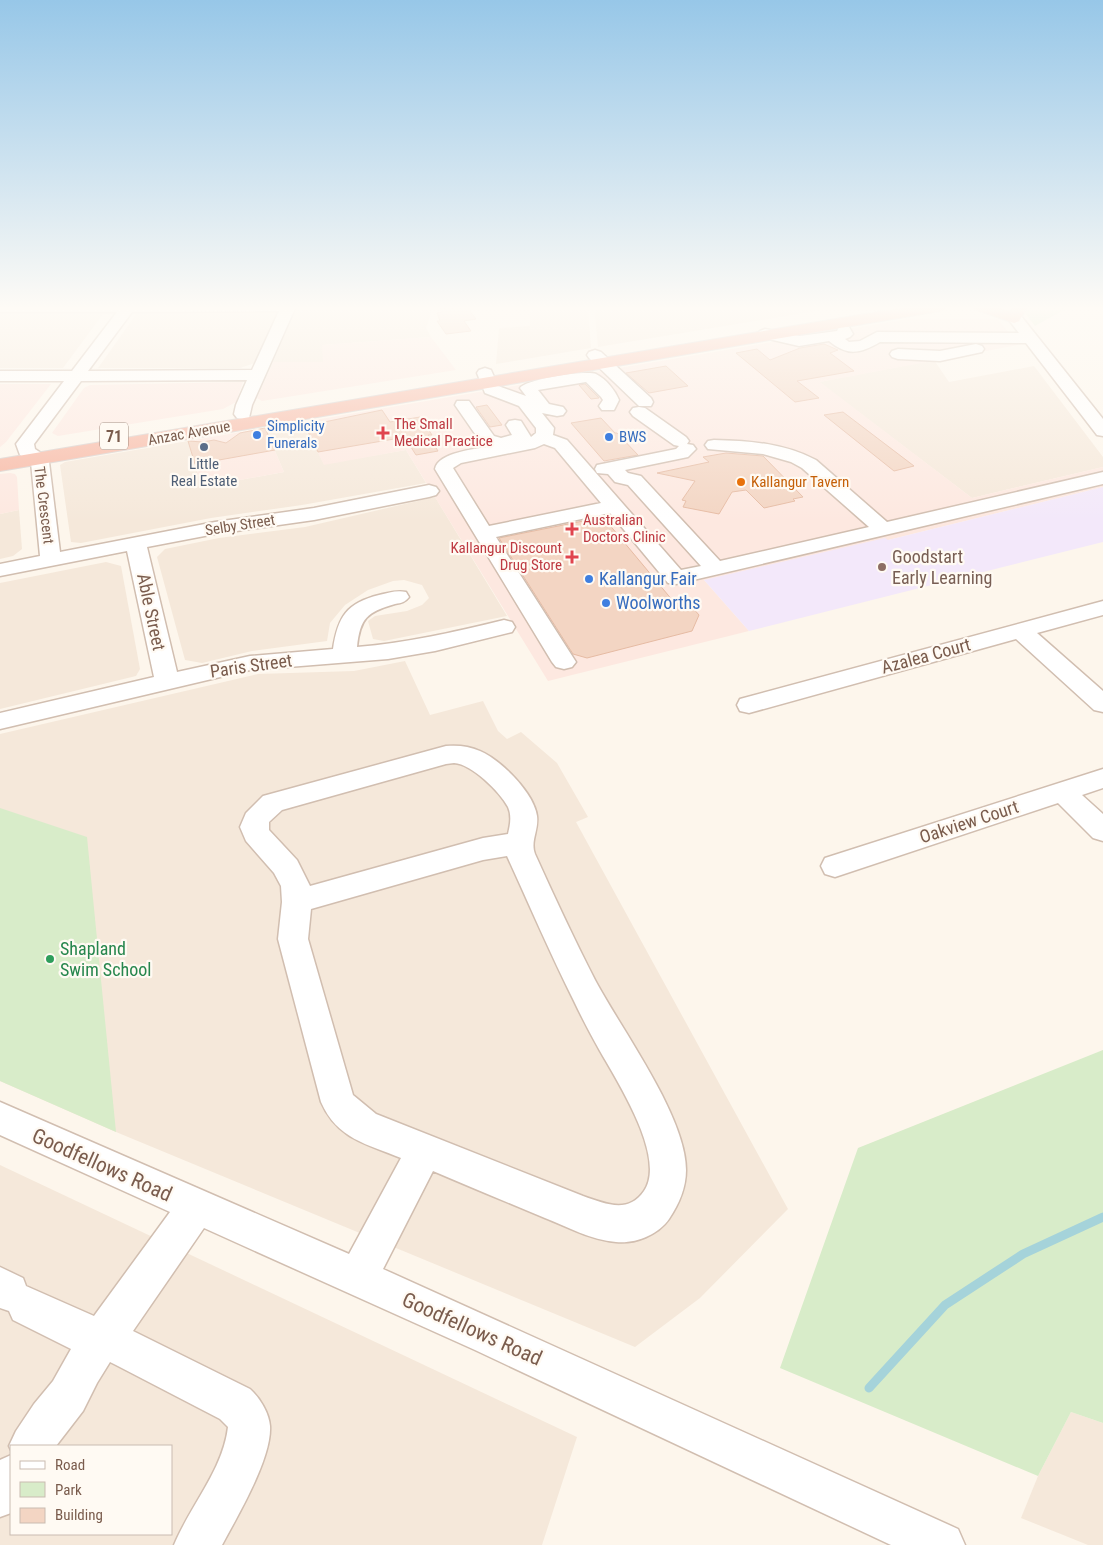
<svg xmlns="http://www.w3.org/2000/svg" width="1103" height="1545" viewBox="0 0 1103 1545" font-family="'Roboto Condensed',sans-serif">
  <rect width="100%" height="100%" fill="#fdf6ec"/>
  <g fill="#f5e8da" fill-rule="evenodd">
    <path d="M297 306H433L426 328 431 337 323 345V362H273Z"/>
    <path d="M530 306H588L591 348 496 364 499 328 530 326Z"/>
    <path d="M594 306H846L598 347Z"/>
    <path d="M137 313H278L255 363 240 368H98Z"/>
    <path d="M0 314H103L63 368H0Z"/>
    <path d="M934 360 949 382 1034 366 1103 457V467L972 498 819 382Z"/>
    <path d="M303 422 324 464 406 450 426 483 302 505 211 518 81 543 71 542 60 465 65 462 188 441 202 487 284 472 265 428Z"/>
    <path d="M435 497 507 616 384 641 373 639 368 621 375 616 407 611 422 605 429 598 422 585 404 580 393 581 368 590 345 605 330 623 327 641 252 651 202 663 185 660 157 557 165 549 219 538 305 527Z"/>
    <path d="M19 510 22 549 13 556 0 559V514Z"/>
    <path d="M106 562 121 566 140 669 136 676 0 709V583Z"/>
    <path d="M405 661 430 715 483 701 498 731 507 739 521 732 557 763 588 817 576 822 788 1209 700 1298 635 1347 116 1132 0 1081V734L258 674 354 671Z"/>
    <path d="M0 1165 577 1437 542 1545H0ZM11 1446H171V1534H11Z"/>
    <path d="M1071 1412 1103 1423V1545H1088L1021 1518 1038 1476Z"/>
  </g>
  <g fill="#fde8e0">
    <path d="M908 319H998L1018 345 820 382 972 498 1103 467V487L888 540 704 580 749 631 548 681 406 450 324 465 303 422Z"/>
    <path d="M431 337 456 370 262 401 257 398 273 362H323L322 345Z"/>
    <path d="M243 382 236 402 223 409 58 436 52 433 84 388 90 385Z"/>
    <path d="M0 384H51L6 442 0 447Z"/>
    <path d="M265 428 284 472 202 487 188 441Z"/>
    <path d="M10 473 15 474 17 477 19 510 0 514V474Z"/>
  </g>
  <path fill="#f3e8fa" d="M1103 487V542L749 631 704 580 885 538 888 540Z"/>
  <g fill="#d8ecc9">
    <path d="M1030 306H1071L1035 326 1024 312Z"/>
    <path d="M0 808 87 837 116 1132 0 1081Z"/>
    <path d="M1103 1050V1423L1071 1412 1038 1476 780 1368 858 1148Z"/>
  </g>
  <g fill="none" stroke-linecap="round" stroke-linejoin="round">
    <path stroke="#a5d3da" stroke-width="9" d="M869 1388 945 1305 1023 1254 1103 1217"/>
  </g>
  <g fill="#f3d5c3" stroke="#e6bba3">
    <path d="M441 306H466L476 319 464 321 471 331 446 334 437 321H440L437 313 442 312 440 309 443 308Z"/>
    <path d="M824 344 838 350 830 353 854 371 797 381 819 398 795 402 736 353 757 349 770 360 800 348Z"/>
    <path d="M666 366 688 386 649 393 626 373Z"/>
    <path d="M585 384 599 398 591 399 579 385Z"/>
    <path d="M487 405 502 425 490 427 476 407Z"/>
    <path d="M382 410 390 422 420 417 432 435H428L438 451 416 455 409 444 398 446 394 439 318 452 305 426Z"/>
    <path d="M843 412 914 466 894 471 824 415Z"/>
    <path d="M601 418 615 433H617L638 455 604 461 571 423Z"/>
    <path d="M265 428 275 450 219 460 220 465 203 468 202 463 195 464 188 441 203 442 214 440 226 443 240 433Z"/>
    <path d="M726 453 763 456 803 497 793 499 795 501 764 508 746 490 732 492 719 514 683 507 686 501 682 500 695 481 657 473 709 462 703 457Z"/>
    <path d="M603 517 673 601 685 599 699 615 692 631 587 658 573 654 499 538Z"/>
  </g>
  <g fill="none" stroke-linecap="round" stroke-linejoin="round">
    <g stroke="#d1beb0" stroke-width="3">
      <g id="minor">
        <path d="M0 306H296L252 405 249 418 243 419 237 418 234 414 236 405 247 380 81 381 34 444 35 449 44 455 49 462 60 552 215 522 314 508 429 485 436 487 439 491 436 495 429 497 314 520 215 534 147 547 177 672 250 656 333 649C338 616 347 603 379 595 389 593 396 590 406 592L409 597C405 602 402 603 395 604 367 612 360 618 357 647 407 643 455 632 504 620L512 622 515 627 512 632 435 651 388 659 250 670 0 729V713L154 677 127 551 0 576V564L40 556 31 462 20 455 16 444 64 381H0V371H72L117 312H0ZM279 311 252 370 88 371 132 312Z"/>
        <path d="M998 306H1013L1103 419V436L1097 435 1026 343 880 342C860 354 847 356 829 341L799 346 760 337 757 334 760 331 765 329 799 336 837 331 839 327H849L853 334 850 337 845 339 849 342 860 341 877 332 1019 333Z"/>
        <path d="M976 344 982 346 984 349 982 352 940 361 898 359 892 357 890 354 892 351 898 349 940 351Z"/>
        <path d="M595 350 601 352 651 398 653 402 651 406H639L589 358 587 355 589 352Z"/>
        <path d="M485 368 491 370 498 386 526 396 520 388C526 379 586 370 596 374 606 379 615 390 619 400L614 410H602L599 406 603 400 601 397 586 382 538 390 549 404 563 407 566 411 563 415 557 416 542 413 554 428 553 435 567 440 681 570 701 566 628 485 615 482 608 474 597 473 595 469 597 465 676 449 679 446 674 445 633 416 630 412 633 408 639 407 645 408 686 437 689 441 687 444 693 445 696 449 688 457 625 470 628 473 641 476 720 561 869 527 802 468 791 462 763 454 708 449 705 445 708 441 714 440C750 441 783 443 816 460L887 522 1103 472V484L676 584 668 583 610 513 496 537 576 662 572 667 564 669 556 667 552 662 435 469C438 452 477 449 492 446L482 444 455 405 457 401H469L494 436 501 438 512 435 506 425 509 421 515 420 521 421 531 437 536 433V428L519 406 485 393 477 373 479 370ZM544 444 555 448 601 503 489 526 453 468 461 463 535 448Z"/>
        <path d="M1103 601V615L1037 633 1103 691V712L1094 710 1016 639 749 713 740 711 737 705 740 699Z"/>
        <path d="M446 746C458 745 469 746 480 751 501 760 534 793 537 816 539 830 530 841 535 854 554 896 574 939 595 980 621 1029 686 1116 686 1170 686 1188 679 1204 669 1219 658 1235 635 1244 616 1242 591 1240 568 1227 545 1218 507 1202 470 1187 433 1171L383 1269 958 1529 965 1545H891L475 1350 204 1228 133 1331 250 1389C260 1398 269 1413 270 1426 272 1458 237 1517 222 1545H174C190 1506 223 1470 228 1427L220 1419 116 1365 110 1362 97 1383 83 1411 56 1446H11V1450L9 1446 16 1431 34 1404 53 1381 71 1349 13 1320 9 1311 0 1308V1267L23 1278 26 1286 94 1316 170 1212 0 1135V1102L349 1254 401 1158C367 1144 337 1139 321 1102L278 939 282 902 281 886 274 873 246 841 240 827 246 813 263 796ZM454 763C472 764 500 792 508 807 512 816 510 825 508 834L483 838 310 886 297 860 269 830V822L282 810 446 764ZM507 856C529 904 550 953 574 1001 582 1018 591 1035 600 1051 617 1081 667 1158 644 1191 628 1214 606 1204 583 1196L376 1114 353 1095 308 939 311 909 483 860Z"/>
        <path d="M1103 769V788L1082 795 1103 814V841L1093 838 1058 803 835 877 825 874 821 866 825 858Z"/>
        <path d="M11 1455V1513L0 1517V1460Z"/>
      </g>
    </g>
    <g stroke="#dad1cd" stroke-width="2">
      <g id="highway">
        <path d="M913 306H948L945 309 940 311 0 471V459Z"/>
        <path d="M971 306H994L1010 311 1012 306H1028L1019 321 1014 323 974 309Z"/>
      </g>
    </g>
    <use href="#minor" fill="#fff" fill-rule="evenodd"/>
    <use href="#highway" fill="#f7b7a3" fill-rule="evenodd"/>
  </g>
  <linearGradient id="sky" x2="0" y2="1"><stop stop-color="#97c7e8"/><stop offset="0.59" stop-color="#fefbf6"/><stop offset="1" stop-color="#fefbf6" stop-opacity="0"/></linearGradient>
  <rect width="1103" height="522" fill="url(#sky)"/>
  <g fill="#e0444e" stroke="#fffaf3" stroke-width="2">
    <path d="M380.5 425.5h5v5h5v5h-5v5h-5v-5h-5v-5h5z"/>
    <path d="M569.5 521.5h5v5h5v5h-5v5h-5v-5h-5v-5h5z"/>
    <path d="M569.5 549.5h5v5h5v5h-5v5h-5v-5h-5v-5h5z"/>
  </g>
  <g fill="#3f7fe0" stroke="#fffaf3" stroke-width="2">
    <circle cx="257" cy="435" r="5"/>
    <circle cx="609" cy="437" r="5"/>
    <circle cx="589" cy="579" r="5"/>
    <circle cx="606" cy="603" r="5"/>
  </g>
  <circle fill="#5c6f8a" stroke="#fffaf3" stroke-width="2" cx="204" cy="447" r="5"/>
  <circle fill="#e8710a" stroke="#fffaf3" stroke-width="2" cx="741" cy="482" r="5"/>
  <circle fill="#8d6e63" stroke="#fffaf3" stroke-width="2" cx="882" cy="567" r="5"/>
  <circle fill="#2e9e5b" stroke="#fffaf3" stroke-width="2" cx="50" cy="959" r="5"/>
  <g text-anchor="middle" stroke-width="4.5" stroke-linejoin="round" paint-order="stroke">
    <g font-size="15" fill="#be3a42" stroke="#fffaf3" text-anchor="start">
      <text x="394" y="429">The Small<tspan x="394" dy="17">Medical Practice</tspan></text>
      <text x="583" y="525">Australian<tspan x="583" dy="17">Doctors Clinic</tspan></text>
      <text x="562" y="553" text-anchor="end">Kallangur Discount<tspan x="562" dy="17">Drug Store</tspan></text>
    </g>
    <g font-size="15" fill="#366cbe" stroke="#fffaf3" text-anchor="start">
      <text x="267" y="431">Simplicity<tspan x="267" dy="17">Funerals</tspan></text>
      <text x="619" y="442">BWS</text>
    </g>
    <g font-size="15" fill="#7a5c4d" stroke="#fffaf3">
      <text transform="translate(189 433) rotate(-10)" y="5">Anzac Avenue</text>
      <text transform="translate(44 505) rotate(83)" y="5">The Crescent</text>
      <text transform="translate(240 525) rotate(-9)" y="5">Selby Street</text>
    </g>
    <g font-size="15" fill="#4e5e75" stroke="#fffaf3">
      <text x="204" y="469">Little<tspan x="204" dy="17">Real Estate</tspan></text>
    </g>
    <g font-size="15" fill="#c56008" stroke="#fffaf3" text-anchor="start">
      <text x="751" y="487">Kallangur Tavern</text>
    </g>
    <rect fill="#fffaf3" stroke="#a28b7f" stroke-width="1" x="100" y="422.5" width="28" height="27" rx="4"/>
    <g font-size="16" font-weight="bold" fill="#7a5c4d">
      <text x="114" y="442">71</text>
    </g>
    <g font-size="18" fill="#785e54" stroke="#fffaf3" text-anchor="start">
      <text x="892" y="563">Goodstart<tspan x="892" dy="21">Early Learning</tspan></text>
    </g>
    <g font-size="18" fill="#366cbe" stroke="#fffaf3" text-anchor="start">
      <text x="599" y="585">Kallangur Fair</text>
      <text x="616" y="609">Woolworths</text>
    </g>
    <g font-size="18" fill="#7a5c4d" stroke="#fffaf3">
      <text transform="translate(151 612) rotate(78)" y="6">Able Street</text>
      <text transform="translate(926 656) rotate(-15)" y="6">Azalea Court</text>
      <text transform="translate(251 666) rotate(-8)" y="6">Paris Street</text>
      <text transform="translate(969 822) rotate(-18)" y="6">Oakview Court</text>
    </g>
    <g font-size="18" fill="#27864d" stroke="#fffaf3" text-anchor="start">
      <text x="60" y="955">Shapland<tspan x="60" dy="21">Swim School</tspan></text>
    </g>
    <g font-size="21" fill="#7a5c4d" stroke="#fffaf3">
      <text transform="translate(102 1165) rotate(24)" y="7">Goodfellows Road</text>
      <text transform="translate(472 1329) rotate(24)" y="7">Goodfellows Road</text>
    </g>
  </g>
  <rect x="10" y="1445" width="162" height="90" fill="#fffaf3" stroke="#cabbb1"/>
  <rect x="20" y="1461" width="25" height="8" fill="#ffffff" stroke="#cabbb1"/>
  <text x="55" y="1470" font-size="15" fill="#7a5c4d">Road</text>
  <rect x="20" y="1482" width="25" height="15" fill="#d8ecc9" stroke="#cabbb1"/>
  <text x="55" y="1495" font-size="15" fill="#7a5c4d">Park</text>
  <rect x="20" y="1508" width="25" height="15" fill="#f3d5c3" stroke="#cabbb1"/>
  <text x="55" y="1520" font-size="15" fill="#7a5c4d">Building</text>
</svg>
